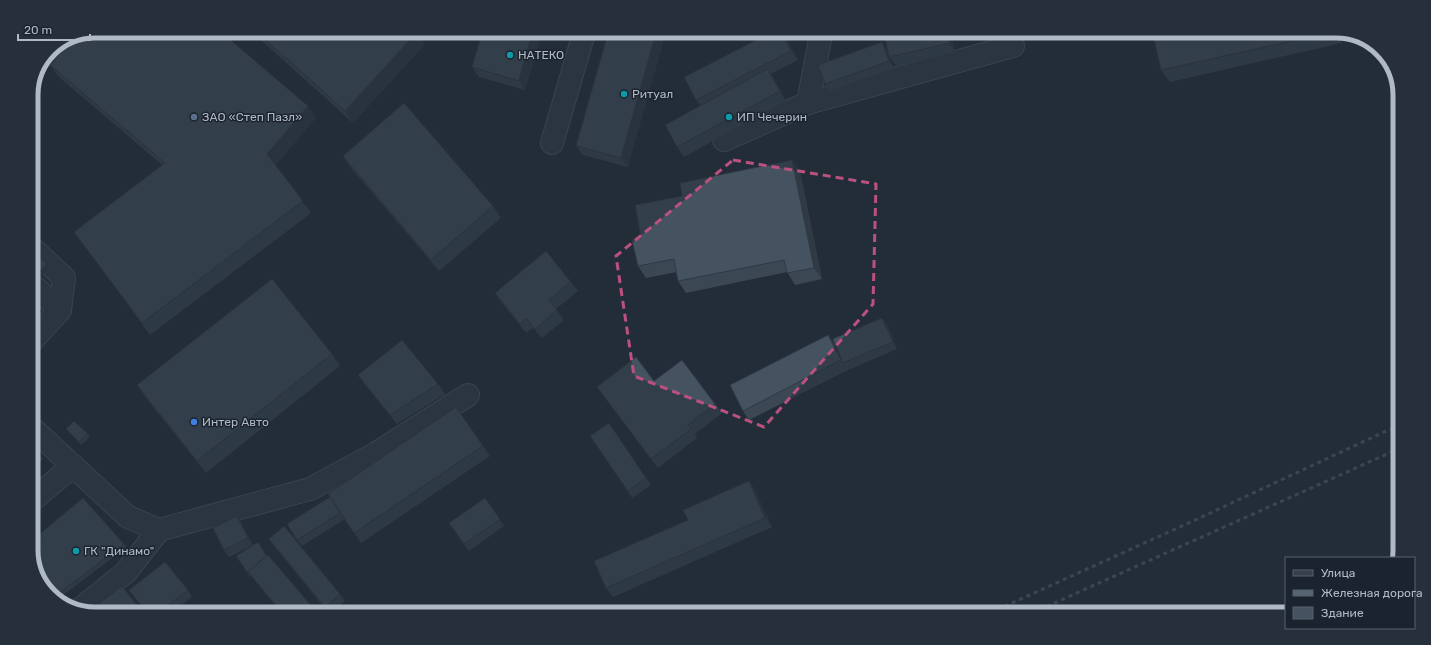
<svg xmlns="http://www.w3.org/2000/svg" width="1431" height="645" viewBox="0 0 1431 645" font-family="Rubik,sans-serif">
  <rect width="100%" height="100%" fill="#222d39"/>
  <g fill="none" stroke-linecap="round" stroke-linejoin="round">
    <g stroke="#535d68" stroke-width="24">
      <g id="minor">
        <path d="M821 34 808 103 1013 46"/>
        <path d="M724 140 808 103"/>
        <path d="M552 143 584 33"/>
        <path d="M31 247 64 278 60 310 31 342"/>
        <path d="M31 284 60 310"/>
        <path d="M31 427 128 517 159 530 310 489 375 454 468 395"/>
        <path d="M31 501 73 466"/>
        <path d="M80 609 126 572 159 530"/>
      </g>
    </g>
    <use href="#minor" stroke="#363f4a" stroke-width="22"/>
    <g stroke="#576471" stroke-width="3" stroke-dasharray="4 4" stroke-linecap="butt">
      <path d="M990 613 1193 521 1397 426"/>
      <path d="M1032 613 1396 450"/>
    </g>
  </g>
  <g fill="#3b4753">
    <path d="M252 32H417L425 44 353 123Z"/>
    <path d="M542 33 525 90 479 77 472 67Z"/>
    <path d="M608 33 628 167 583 155 576 146Z"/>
    <path d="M951 34 955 52 896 66 890 57 894 68 830 91 825 84 887 49 889 55Z"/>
    <path d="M1153 35 1340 36 1342 43 1170 82 1161 70Z"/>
    <path d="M786 37 798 60 771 74 786 101 684 157 677 147 700 105 696 100Z"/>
    <path d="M50 65 316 118 275 165 311 213 150 335 74 232 162 165 59 77Z"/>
    <path d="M343 156 493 206 501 218 439 271 351 168Z"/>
    <path d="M792 160 800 172 822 279 795 285 787 272 686 293 678 281 677 272 646 278 638 266 641 238 682 196Z"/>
    <path d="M571 282 578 291 556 309 564 320 542 338 533 328 526 333 501 302 495 293Z"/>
    <path d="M887 324 897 349 848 370 749 420 743 411 828 335 837 348Z"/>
    <path d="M332 354 340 366 206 473 145 397 137 385Z"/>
    <path d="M358 375 438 384 445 394 397 424 365 385Z"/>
    <path d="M654 381 715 404 722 413 695 434 697 438 658 468 597 387Z"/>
    <path d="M456 407 490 456 361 543 345 519 302 546 297 540 330 497Z"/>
    <path d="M609 423 651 485 632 498 590 436Z"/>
    <path d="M66 429 87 433 90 437 81 445 69 432Z"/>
    <path d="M31 445 43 459 31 470Z"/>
    <path d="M749 481 755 490 772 527 613 597 606 588 688 520Z"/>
    <path d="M485 498 504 526 469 551 449 523Z"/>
    <path d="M237 516 241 523 253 545 229 557 224 550Z"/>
    <path d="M269 539 340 594 345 601 333 610H326L273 545Z"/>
    <path d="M124 544 127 547 58 599 44 589Z"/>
    <path d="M236 556H267L315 610H279L251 576 250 577Z"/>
    <path d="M129 590H188L192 597 176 609H143Z"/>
  </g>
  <g fill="#303a44">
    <path d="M417 32 425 44 353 123 345 111Z"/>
    <path d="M532 33H542L525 90 519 81Z"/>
    <path d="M656 33H666L628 167 621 158Z"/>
    <path d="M782 34H783L786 37 798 60 791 51Z"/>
    <path d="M947 34H951L955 52 949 43Z"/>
    <path d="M1337 36H1340L1342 43Z"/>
    <path d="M882 42 887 49 894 68 889 61Z"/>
    <path d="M767 69 774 78 786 101 780 91Z"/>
    <path d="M308 106 316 118 275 166 267 154Z"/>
    <path d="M792 160 800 172 822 279 814 268Z"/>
    <path d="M47 264 49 267 31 287V281Z"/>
    <path d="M882 318 887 324 897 349 893 342Z"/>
    <path d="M828 335 835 344 844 363H843L841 360Z"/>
    <path d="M749 481 755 490 772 527 765 518Z"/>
    <path d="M237 516 241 523 253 545 248 538Z"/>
  </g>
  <g fill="#455361" stroke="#303a44">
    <path d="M95 31H220L308 106 267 154 303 201 142 323 74 232 165 163 50 65 71 41Z"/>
    <path d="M257 32H417L345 111Z"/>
    <path d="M482 33H532L519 81 472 67Z"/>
    <path d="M608 33H656L621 158 576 146Z"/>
    <path d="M768 34H782L791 51 696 100 684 77Z"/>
    <path d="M884 34H947L949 43 889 57Z"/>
    <path d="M1153 35 1314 36 1161 70Z"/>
    <path d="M882 42 889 61 825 84 818 65Z"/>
    <path d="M767 69 780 91 677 147 665 125Z"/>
    <path d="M404 103 493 206 431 260 343 156Z"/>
    <path d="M792 160 814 268 787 273 784 260 678 281 674 259 638 266 632 240 641 238 635 205 682 196 680 183Z"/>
    <path d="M546 251 571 282 549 300 557 310 535 329 526 318 520 324 495 293Z"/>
    <path d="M35 253 47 264 31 281V257Z"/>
    <path d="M272 279 332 354 197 461 137 385Z"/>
    <path d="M882 318 893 342 843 363 833 339Z"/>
    <path d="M828 335 841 360 743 411 730 385Z"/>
    <path d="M402 340 438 384 390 415 358 375Z"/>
    <path d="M636 357 654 381 682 360 715 404 688 425 691 429 651 459 597 387Z"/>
    <path d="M456 407 483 446 354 533 328 494Z"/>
    <path d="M74 421 87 433 79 442 66 429Z"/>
    <path d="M609 423 646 478 628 491 590 436Z"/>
    <path d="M31 445 41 456 31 464Z"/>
    <path d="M749 481 765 518 606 588 594 561 688 520 683 510Z"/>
    <path d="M330 497 340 513 297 540 287 524Z"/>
    <path d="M83 498 124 544 54 597 44 589 31 555V541Z"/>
    <path d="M485 498 500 519 464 544 449 523Z"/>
    <path d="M237 516 248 538 224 550 213 528Z"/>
    <path d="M284 526 340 594 325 607 269 539Z"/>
    <path d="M258 542 267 556 248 572 249 573H248L236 556Z"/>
    <path d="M268 555 315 610H280L248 572Z"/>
    <path d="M165 562 188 590 163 609H144L129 590Z"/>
    <path d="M122 586 140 609H92Z"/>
  </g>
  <path d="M0 0H1431V645H0ZM733 160 876 184 873 304 764 427 634 376 616 256Z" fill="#222d39" fill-opacity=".55" fill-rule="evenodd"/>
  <path fill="none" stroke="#bc5180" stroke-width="3" stroke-dasharray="8 5" stroke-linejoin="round" d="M733 160 876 184 873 304 764 427 634 376 616 256Z"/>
  <g fill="#0f9aa8" stroke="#1b242e" stroke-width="1.5">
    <circle cx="510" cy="55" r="4"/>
    <circle cx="624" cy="94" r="4"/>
    <circle cx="729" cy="117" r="4"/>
    <circle cx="76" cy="551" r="4"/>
  </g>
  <circle fill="#5c6f8a" stroke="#1b242e" stroke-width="1.5" cx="194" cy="117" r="4"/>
  <circle fill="#3f7fe0" stroke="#1b242e" stroke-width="1.5" cx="194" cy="422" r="4"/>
  <g text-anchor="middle" stroke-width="3" stroke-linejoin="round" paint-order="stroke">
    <g font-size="12" fill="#b0bac6" stroke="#1b242e" text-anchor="start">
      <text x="518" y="59">НАТЕКО</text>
      <text x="632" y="98">Ритуал</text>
      <text x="202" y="121">ЗАО «Степ Пазл»</text>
      <text x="737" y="121">ИП Чечерин</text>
      <text x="202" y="426">Интер Авто</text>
      <text x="84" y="555">ГК "Динамо"</text>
    </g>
  </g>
  <path d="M0 0H1431V645H0ZM95 38H1336A57 57 0 0 1 1393 95V550A57 57 0 0 1 1336 607H95A57 57 0 0 1 38 550V95A57 57 0 0 1 95 38Z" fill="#27303a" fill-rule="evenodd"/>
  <path fill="none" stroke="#b0bac6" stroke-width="5" d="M95 38H1336A57 57 0 0 1 1393 95V550A57 57 0 0 1 1336 607H95A57 57 0 0 1 38 550V95A57 57 0 0 1 95 38Z"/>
  <rect x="1285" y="557" width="130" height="72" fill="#1b242e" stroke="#57606b"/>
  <rect x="1293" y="570" width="20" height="6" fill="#363f4a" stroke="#57606b"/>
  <text x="1321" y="577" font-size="12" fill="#b0bac6">Улица</text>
  <rect x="1293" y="590" width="20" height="6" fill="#576471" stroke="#57606b"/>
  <text x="1321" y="597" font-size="12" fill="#b0bac6">Железная дорога</text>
  <rect x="1293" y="607" width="20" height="12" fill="#455361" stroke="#57606b"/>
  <text x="1321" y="617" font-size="12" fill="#b0bac6">Здание</text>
  <path d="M18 34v6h72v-6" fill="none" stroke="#b0bac6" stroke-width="2"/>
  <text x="24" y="34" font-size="12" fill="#b0bac6" stroke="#1b242e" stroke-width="3" paint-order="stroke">20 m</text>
</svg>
